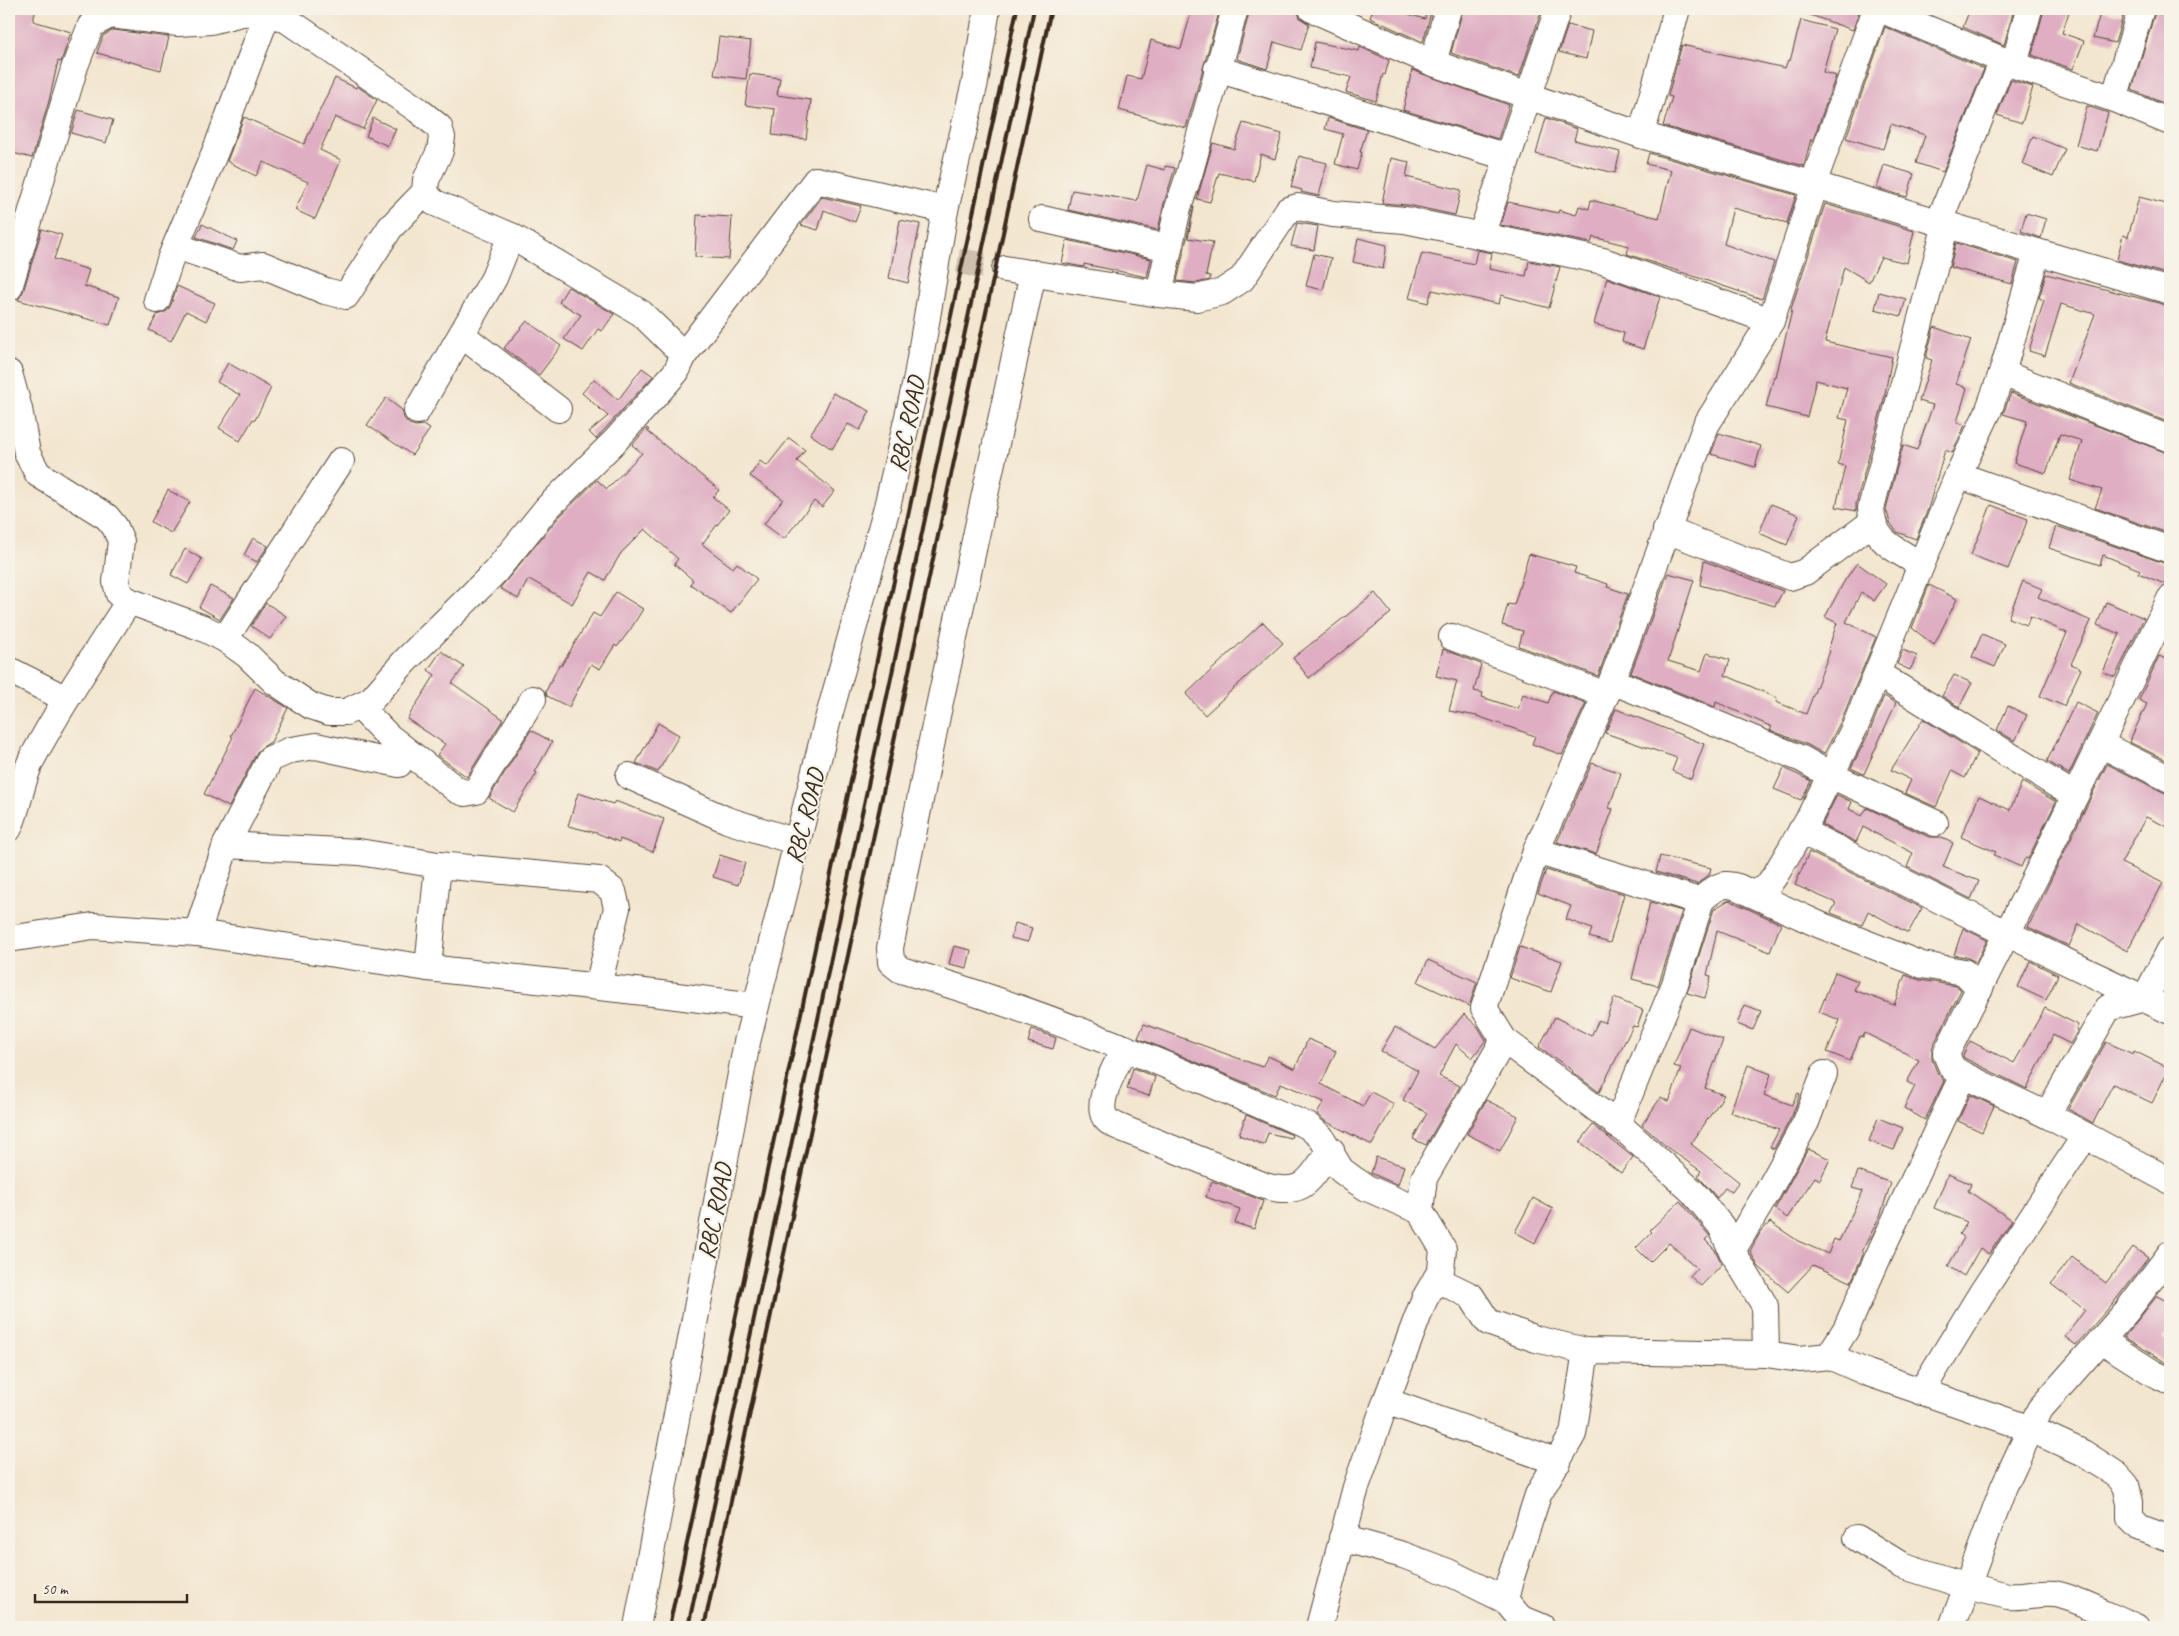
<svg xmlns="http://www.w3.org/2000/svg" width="2179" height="1636" viewBox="0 0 2179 1636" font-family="Caveat,sans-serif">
  <rect width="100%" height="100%" fill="#f7f3e8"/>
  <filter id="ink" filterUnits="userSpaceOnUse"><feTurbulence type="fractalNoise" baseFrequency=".02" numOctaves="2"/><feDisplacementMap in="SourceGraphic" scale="10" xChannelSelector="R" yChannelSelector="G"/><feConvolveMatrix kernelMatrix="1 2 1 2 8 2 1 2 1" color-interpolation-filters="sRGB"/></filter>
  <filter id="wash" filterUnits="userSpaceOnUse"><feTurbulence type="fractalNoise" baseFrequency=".0096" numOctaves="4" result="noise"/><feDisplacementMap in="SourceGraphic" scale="20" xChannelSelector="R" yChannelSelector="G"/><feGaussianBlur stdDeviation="1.12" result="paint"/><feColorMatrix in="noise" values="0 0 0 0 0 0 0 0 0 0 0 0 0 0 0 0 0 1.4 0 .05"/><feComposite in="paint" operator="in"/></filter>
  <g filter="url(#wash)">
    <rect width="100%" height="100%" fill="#f3e6cf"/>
    <g id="blocks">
      <g fill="#dfaec3">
        <path d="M9 9H36L33 21 71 32 61 62 58 61 49 101 32 158 9 152Z"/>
        <path d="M1192 9H1220L1186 128 1119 110 1127 76 1141 79 1151 40 1181 49Z"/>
        <path d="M1250 9H1297L1300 18 1309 24 1301 50 1274 42 1267 69 1237 59Z"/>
        <path d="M1373 9H1392L1425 19 1426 9H1432L1423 42 1370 18Z"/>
        <path d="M1463 9H1542L1519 77 1451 53Z"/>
        <path d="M1800 9H1860L1853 30 1799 11Z"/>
        <path d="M1970 9H2014L2004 45 1963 27Z"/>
        <path d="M2044 9H2070L2062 33 2084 41 2073 69 2032 55Z"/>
        <path d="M2156 9H2170V106L2132 90Z"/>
        <path d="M2101 10 2123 16 2115 43 2093 38Z"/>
        <path d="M1801 20 1835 29 1823 72 1836 76 1813 140 1811 139 1804 166 1663 126 1672 97 1668 96 1682 45 1785 68 1788 60 1790 61Z"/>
        <path d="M1568 25 1592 31 1586 59 1559 52Z"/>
        <path d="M1885 27 1984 69 1943 172 1916 163 1925 135 1891 124 1883 149 1846 138Z"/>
        <path d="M113 30 169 37 161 70 97 53 103 36Z"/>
        <path d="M719 37 751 41 746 79 714 75Z"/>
        <path d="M1315 42 1359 51 1360 47 1389 60 1385 75 1383 74 1376 101 1346 92 1351 77 1310 68Z"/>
        <path d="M1412 70 1509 105 1498 139 1403 110Z"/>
        <path d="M750 74 780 78 777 95 811 100 806 139 772 135 775 109 745 105Z"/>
        <path d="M335 78 356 88 357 86 377 100 363 129 335 117 320 150 341 160 315 219 295 210 308 182 263 162 256 176 227 161 244 117 304 144Z"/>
        <path d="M2011 80 2033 87 2022 123 1997 115Z"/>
        <path d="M2087 106 2108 113 2097 151 2076 145Z"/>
        <path d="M78 110 113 120 106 143 71 133Z"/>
        <path d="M373 118 396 129 388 146 366 136Z"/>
        <path d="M1328 118 1367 130 1360 152H1362L1357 170 1335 164 1343 134 1325 129Z"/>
        <path d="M1546 118 1577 129 1574 140 1620 152 1615 173 1536 154Z"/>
        <path d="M1243 123 1282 134 1275 159 1261 154 1254 181 1219 173 1210 202 1197 199 1213 143 1234 149Z"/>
        <path d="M2033 136 2065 149 2053 177 2022 164Z"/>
        <path d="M1649 153 1796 195 1787 223 1733 208 1724 244 1774 262 1762 299 1627 254 1629 246 1593 237 1591 243 1501 225 1508 202 1558 213 1559 210 1576 215 1579 206 1589 209 1591 200 1659 218 1671 170 1646 164Z"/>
        <path d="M1299 156 1327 163 1319 196 1301 192 1302 190 1291 187Z"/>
        <path d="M1391 158 1409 162 1406 177 1461 190 1455 215 1408 205 1382 203Z"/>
        <path d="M1147 165 1165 170V166L1175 168 1164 203 1158 230 1068 210 1072 190 1137 201Z"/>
        <path d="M1884 165 1914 174 1907 197 1877 188Z"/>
        <path d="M822 197 861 206 855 222 824 210 818 230 801 225Z"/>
        <path d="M2139 197 2170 205V275L2117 260 2123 235 2128 237Z"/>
        <path d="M1825 204 1914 231 1907 263 1881 257 1869 282 1844 267 1825 342 1892 357 1884 399 1856 504V511L1836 507 1845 466 1838 464 1848 420 1839 418 1847 388 1816 380 1807 417 1766 407 1774 376 1776 377 1792 310 1791 309Z"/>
        <path d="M1194 207 1188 238 1213 242 1206 275 1210 276V280L1196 283 1177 281Z"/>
        <path d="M2026 213 2046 219 2041 238 2021 231Z"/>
        <path d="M697 215 732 217 729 259 695 257Z"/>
        <path d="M900 220 920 224 908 283 889 278Z"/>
        <path d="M1297 223 1318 226 1314 250 1291 246Z"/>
        <path d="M202 224 237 241 233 250 196 237Z"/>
        <path d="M42 229 62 235 54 259 89 270 84 286 119 297 110 325 18 300 23 292Z"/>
        <path d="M1358 238 1387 245 1383 269 1353 262Z"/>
        <path d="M1067 240 1151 259 1147 277 1084 264V267L1062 263Z"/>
        <path d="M1956 243 2018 262 2012 284 1950 267Z"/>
        <path d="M1477 250 1492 253 1489 269 1526 276 1529 261 1560 267 1549 308 1501 295 1499 304 1432 290 1428 303 1409 298 1422 253 1474 264Z"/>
        <path d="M1314 254 1331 258 1323 290 1306 286Z"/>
        <path d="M2046 274 2170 306V423L2069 383 2095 314 2061 304 2045 356 2029 351 2044 300 2039 298Z"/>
        <path d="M1607 278 1660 297 1643 349 1622 342 1624 333 1594 324Z"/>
        <path d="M177 286 215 303 206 321 186 311 171 341 149 330 157 315 167 311 171 305Z"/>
        <path d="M568 287 614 314 602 331 598 329 583 351 564 339 581 315 559 302Z"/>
        <path d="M1879 292 1906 299 1901 316 1875 309Z"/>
        <path d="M527 321 561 346 539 375 504 348Z"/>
        <path d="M1934 327 1971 340 1956 384 1967 388 1957 422 1965 425 1952 453 1945 450 1928 509 1916 539 1897 532 1890 523 1886 509 1903 445 1917 450 1933 405 1919 401 1932 360 1926 358Z"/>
        <path d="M228 363 271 388 255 420 253 419 240 441 219 428 240 395 217 382Z"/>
        <path d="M642 368 653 376 596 439 589 432 608 416 582 393 594 379 618 400Z"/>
        <path d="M833 393 870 411 860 430 848 424 832 449 810 434 822 417Z"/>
        <path d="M2011 393 2170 454V534L2095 508 2102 490 2070 480 2082 441 2060 434 2046 473 2014 463 2027 421 2003 414Z"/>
        <path d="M386 398 402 410 404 418 409 424 416 426 423 425 430 429 412 455 367 425Z"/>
        <path d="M647 428 649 430 647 431 719 490 713 497 729 510 702 544 733 568 737 563 757 579 731 613 690 584 693 580 674 564 678 559 645 529 621 553 605 580 591 572 572 604 531 580H528L518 599 500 588 558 518 597 480 607 489 642 453 632 445Z"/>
        <path d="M1719 433 1761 446 1755 467 1711 454Z"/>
        <path d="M789 438 805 450 797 461 835 491 822 507 814 501 784 539 764 524 783 499 750 476 760 461 767 466Z"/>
        <path d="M168 490 190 502 171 533 151 522Z"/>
        <path d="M1771 504 1799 515 1787 545 1759 533Z"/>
        <path d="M1991 505 2028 519 2008 569 1971 555Z"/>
        <path d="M2056 526 2170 565V584L2167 585 2138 573 2140 570 2103 555 2100 565 2049 548Z"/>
        <path d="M253 538 268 546 257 562 244 555Z"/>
        <path d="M185 549 202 559 188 584 171 575Z"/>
        <path d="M1529 554 1576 567 1574 573 1608 584 1607 587 1628 594 1598 676 1519 646 1523 631 1502 625 1508 604 1514 605Z"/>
        <path d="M1704 561 1783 591 1775 606 1700 585Z"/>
        <path d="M1857 563 1886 584 1874 601 1861 592 1846 622 1876 637 1841 721 1824 754 1808 745 1770 730 1772 727 1716 702 1715 707 1631 673 1668 573 1694 580 1668 661 1701 671 1707 653 1730 660 1725 675 1777 698 1776 702 1806 714 1830 651 1828 650 1837 623 1825 617 1845 580Z"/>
        <path d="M2023 581 2042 589 2038 597 2091 621 2071 664 2081 669 2064 706 2040 696 2067 633 2030 616 2027 625 2008 618Z"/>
        <path d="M1929 585 1957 599 1934 645 1912 628Z"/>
        <path d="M210 586 234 598 220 619 199 607Z"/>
        <path d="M616 592 643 609 630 630 617 647 615 645 600 669 591 664 569 707 547 696 546 691 559 665 561 666 593 613 600 617Z"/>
        <path d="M1375 593 1391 613 1309 678 1293 658Z"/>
        <path d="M2106 602 2144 618 2115 677 2103 672 2120 634 2097 625Z"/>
        <path d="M266 603 286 616 270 639 251 626Z"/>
        <path d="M1263 622 1283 643 1205 715 1186 694Z"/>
        <path d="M1982 634 2005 644 1995 667 1972 657Z"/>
        <path d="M1443 649 1481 664 1474 691 1483 693 1482 697 1518 709 1523 694 1548 703 1553 691 1586 703 1562 755 1532 744 1535 736 1477 716 1449 711 1457 681 1436 676Z"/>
        <path d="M1903 650 1917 656 1910 670 1897 664Z"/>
        <path d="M441 651 464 667 452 683 503 719 467 777 437 755 445 744 407 719 435 675 428 670Z"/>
        <path d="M2159 656 2170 661V762L2129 742 2147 704 2139 700Z"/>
        <path d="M1954 675 1972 683 1959 707 1942 696Z"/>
        <path d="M255 688 288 708 271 742 264 746 257 752 229 807 204 794 233 737 231 736Z"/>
        <path d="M1884 696 1896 703 1864 774 1851 768 1869 733Z"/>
        <path d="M2076 702 2098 713 2069 774 2047 761Z"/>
        <path d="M2008 706 2027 715 2015 741 1997 730Z"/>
        <path d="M1616 709 1704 744 1691 779 1672 771 1677 758 1605 733Z"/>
        <path d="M1923 719 1977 753 1965 778 1952 771 1936 807 1905 793 1911 780 1891 770Z"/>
        <path d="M658 723 679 735 658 772 636 763Z"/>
        <path d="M531 730 552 742 535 772 537 773 513 812 489 798Z"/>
        <path d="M1592 763 1621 773 1609 808 1613 809 1596 854 1557 842Z"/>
        <path d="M2107 764 2163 792 2170 794V828L2146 817 2121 863 2163 883 2127 951 2079 924 2069 946 2028 927Z"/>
        <path d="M1784 768 1811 781 1801 800 1774 789Z"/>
        <path d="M2022 782 2056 802 2028 859 2025 858 2021 867 1994 855 1996 852 1961 837 1979 796 2010 810Z"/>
        <path d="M578 793 613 804 615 801 664 819 653 852 620 839 619 842 597 833 568 826Z"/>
        <path d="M1837 795 1852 802 1849 809 1862 816 1867 808 1929 837H1939L1953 843 1943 867 1979 881 1971 899 1907 867 1913 853 1863 827 1856 842 1822 825Z"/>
        <path d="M1809 852 1922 908 1908 933 1868 911 1862 925 1831 913 1836 903 1795 885Z"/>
        <path d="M720 855 745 863 738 885 713 877Z"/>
        <path d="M1660 856 1711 868 1709 875 1697 884 1656 872Z"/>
        <path d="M1546 870 1624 894 1610 943 1589 937 1592 929 1566 919 1571 906 1538 893Z"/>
        <path d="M1729 900 1781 924 1770 952 1717 931 1707 975 1711 976 1705 998 1687 993 1714 909Z"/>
        <path d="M1650 902 1682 911 1658 986 1632 979Z"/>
        <path d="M1015 923 1032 928 1028 942 1011 938Z"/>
        <path d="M1963 928 1987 940 1976 962 1966 957 1954 955Z"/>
        <path d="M954 946 971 950 967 968 949 964Z"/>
        <path d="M1520 947 1562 961 1551 992 1510 978Z"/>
        <path d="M1428 960 1477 982 1469 1006 1418 982Z"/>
        <path d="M2030 961 2058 975 2046 1000 2018 987Z"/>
        <path d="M1835 972 1858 981 1854 990 1894 1005 1905 975 1920 980 1957 986 1961 990 1932 1048V1060L1938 1074 1944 1081 1925 1120 1904 1108 1915 1086 1907 1082 1919 1060 1865 1033 1863 1037 1860 1036 1850 1061 1827 1052 1840 1020 1819 1012Z"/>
        <path d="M1614 998 1643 1010 1637 1027 1633 1026 1599 1092 1572 1072 1573 1071 1539 1047 1555 1017 1591 1036 1599 1020 1605 1023Z"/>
        <path d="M1745 1005 1761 1011 1753 1030 1737 1024Z"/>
        <path d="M2045 1008 2078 1025 2076 1029 2078 1030 2070 1044 2053 1035 2027 1089 1964 1058 1963 1055 1970 1041 2014 1063Z"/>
        <path d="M1464 1014 1478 1027 1486 1040 1472 1058 1456 1044 1439 1076 1460 1086 1426 1145 1413 1139 1427 1113 1403 1100 1418 1071 1381 1051 1395 1027 1435 1049Z"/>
        <path d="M1144 1024 1262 1067 1268 1056 1295 1069 1308 1039 1336 1051 1321 1084 1363 1106 1371 1092 1394 1104 1372 1145 1325 1121 1317 1114 1324 1102 1281 1083 1275 1095 1138 1038Z"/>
        <path d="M1689 1027 1723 1040 1705 1088 1724 1095 1691 1144 1739 1182 1732 1192 1725 1188 1717 1198 1698 1176 1701 1171 1668 1148 1642 1125 1661 1097 1669 1102 1681 1068 1674 1066Z"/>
        <path d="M1032 1029 1056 1038 1053 1049 1028 1042Z"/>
        <path d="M2106 1042 2133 1054 2134 1051 2169 1068 2152 1103 2113 1084 2093 1123 2068 1109Z"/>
        <path d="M1748 1065 1771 1074 1764 1095 1792 1105 1798 1093 1800 1094 1792 1116 1774 1149 1770 1147 1779 1130 1730 1112Z"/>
        <path d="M1133 1068 1155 1077 1149 1096 1127 1089Z"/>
        <path d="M1970 1095 1994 1106 1982 1132 1958 1121Z"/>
        <path d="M1486 1100 1518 1116 1500 1151 1467 1134Z"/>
        <path d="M1246 1115 1292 1135 1291 1138 1268 1133 1264 1145 1239 1135Z"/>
        <path d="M1878 1118 1903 1128 1894 1150 1869 1141Z"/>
        <path d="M1593 1125 1633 1157 1621 1173 1580 1142Z"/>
        <path d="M1808 1149 1830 1159 1820 1180 1815 1177 1787 1218 1775 1209Z"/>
        <path d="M1376 1157 1404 1166 1398 1185 1371 1173Z"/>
        <path d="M1858 1171 1891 1183 1880 1216 1862 1251 1864 1252 1851 1282 1813 1265 1788 1292 1758 1266 1750 1251 1760 1233 1770 1222 1798 1241 1828 1254 1834 1239 1839 1241 1863 1191 1852 1188Z"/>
        <path d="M1948 1174 1971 1184 1968 1191 2012 1220 1989 1254 1980 1248 1964 1276 1948 1266 1964 1238 1959 1234 1967 1222 1934 1208Z"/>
        <path d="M1212 1181 1263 1201 1254 1229 1235 1223 1240 1209 1206 1197Z"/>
        <path d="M1533 1198 1553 1209 1535 1243 1515 1232Z"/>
        <path d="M1680 1201 1708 1234 1709 1236 1705 1240 1715 1250 1722 1264 1701 1286 1690 1276 1697 1268 1669 1243 1650 1262 1636 1248 1652 1232 1650 1230Z"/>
        <path d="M2133 1247 2148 1258 2114 1302 2076 1345 2065 1337 2085 1310 2051 1284 2072 1257 2106 1283Z"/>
        <path d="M2157 1296 2170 1303V1326L2162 1339 2170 1344V1365L2124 1337Z"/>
      </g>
    </g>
  </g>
  <g filter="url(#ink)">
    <use href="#blocks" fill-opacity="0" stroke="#574639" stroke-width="1"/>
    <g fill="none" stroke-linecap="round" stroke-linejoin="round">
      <path stroke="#cec0ac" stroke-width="26" stroke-dasharray="26 13" stroke-linecap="butt" d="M958 261 1005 269"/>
      <g stroke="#574639" stroke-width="28">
        <g id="minor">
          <path d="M1312 9 1433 63 1641 135 1815 185 2037 252 2002 373 1988 412 1958 475 1855 727 1810 816 1776 874 1766 888 1752 894C1728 881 1722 881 1701 900L1689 898 1536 851"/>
          <path d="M1876 9 1818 170 1815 185 1771 321 1706 425 1612 681 1536 851 1484 1008 1504 1040 1625 1130 1693 1192 1721 1226 1732 1251 1765 1306 1766 1354 1800 1359 1829 1356 1846 1329 1883 1246 1963 1075 1952 1068 1946 1054 2046 856 2170 599"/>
          <path d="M1880 9 2014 65 2114 99 2170 122"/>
          <path d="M1433 63 1448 9"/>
          <path d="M2014 65 2029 9"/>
          <path d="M1217 69 1507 157"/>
          <path d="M2114 99 2141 9"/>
          <path d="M1641 135 1677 9"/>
          <path d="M1042 219 1169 248"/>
          <path d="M1939 222 2003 60"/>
          <path d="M1481 236 1558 9"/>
          <path d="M176 246 240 268 263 265 325 291 346 296 390 228 425 192"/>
          <path d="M2037 252 2170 291"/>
          <path d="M1005 269 1159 294 1178 208 1189 175 1235 9"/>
          <path d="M1033 273 938 711 890 948 891 962 901 970C1041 1010 1175 1068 1308 1126L1321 1137 1341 1170 1353 1179 1367 1188 1420 1211"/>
          <path d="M9 288 75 66 91 25 110 15 178 23 211 21 242 13 268 12 287 20 418 110 439 127 442 137 440 151 426 180 425 192 433 202 511 236 641 313 684 355 676 372 615 441 547 508 495 572 405 661 371 700 346 712H329L311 706 275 682 247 655 225 639 203 628 129 601 119 594 116 582 121 541 115 527 107 517 38 474 27 453 19 409 9 373"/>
          <path d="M1159 294 1197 298 1222 292 1242 279 1288 210 1298 207 1333 214 1405 220 1603 261 1771 321"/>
          <path d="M157 300 171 257 217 147 268 12"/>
          <path d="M462 335 558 409"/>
          <path d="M684 355 816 180 945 210"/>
          <path d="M2002 373 2170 439"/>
          <path d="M417 411 494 278 511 236"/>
          <path d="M1958 475 2170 550"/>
          <path d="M1666 530 1790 577 1805 572 1871 523"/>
          <path d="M1921 565C1895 548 1873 543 1871 508L1946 224"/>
          <path d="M1452 637 1606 695"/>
          <path d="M225 639 341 461"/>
          <path d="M9 670 66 699"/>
          <path d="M1878 674 2075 796"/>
          <path d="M1612 681 1802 759 1830 775 1935 823"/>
          <path d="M359 706 388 736 457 790 465 793 476 791 533 699"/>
          <path d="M2100 744 2170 779"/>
          <path d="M629 776 727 820 797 842"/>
          <path d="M9 828C19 806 21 780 32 759 61 704 96 653 129 601"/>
          <path d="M1801 831 2008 934 2170 1011"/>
          <path d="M226 845 359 852 438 865 599 880 613 891 617 908 598 986"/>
          <path d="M1752 894 1820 925 1922 965 1964 972 1980 988"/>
          <path d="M197 933 428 968 653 993 755 1006"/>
          <path d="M9 939 93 926 197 933 226 845 270 759 291 750 316 746 399 764"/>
          <path d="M428 968 438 865"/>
          <path d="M1125 1048C1117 1064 1092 1106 1107 1120 1111 1124 1119 1127 1124 1129L1265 1186C1306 1197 1309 1179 1331 1150"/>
          <path d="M1963 1075 2047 1115 2170 1181"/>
          <path d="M2047 1115 2108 1008 2145 998 2170 950"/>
          <path d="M1617 1125 1675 984 1701 900"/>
          <path d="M1732 1251 1767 1193 1806 1122 1824 1074"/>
          <path d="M1436 1279 1471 1296 1488 1322 1536 1339 1586 1351 1766 1354"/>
          <path d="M2101 1340 2153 1373 2170 1381"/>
          <path d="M1829 1356 1868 1373 2031 1429 2083 1453 2117 1475 2126 1485 2130 1502V1518L2140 1528 2170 1539"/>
          <path d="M1921 1392 1981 1294 2085 1136"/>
          <path d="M1386 1401 1558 1462"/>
          <path d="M1342 1538 1403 1555 1448 1572 1505 1600"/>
          <path d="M1857 1538 1901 1565 1967 1586 2008 1596C2024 1598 2039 1592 2054 1594 2077 1598 2114 1618 2137 1627"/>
          <path d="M637 1627 747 1042 827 723 887 507 916 382 945 210 975 82 987 9"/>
          <path d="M1319 1627 1356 1487 1386 1401 1424 1300 1441 1270 1443 1249 1420 1211 1424 1178 1504 1040"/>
          <path d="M1542 1627 1520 1618 1505 1600 1510 1580 1538 1495 1573 1434 1586 1351"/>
          <path d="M1952 1627 2004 1486 2040 1409 2126 1312 2170 1254"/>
        </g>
      </g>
      <use href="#minor" stroke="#fff" stroke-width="26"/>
      <g stroke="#3b2a1e" stroke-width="4">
        <path d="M669 1627 1017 9"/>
        <path d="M688 1627 1034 9"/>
        <path d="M704 1627 1051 9"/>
      </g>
    </g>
  </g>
  <g text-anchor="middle" stroke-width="4" stroke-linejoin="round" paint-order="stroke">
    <g font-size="25" fill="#3b2a1e" stroke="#f7f3e8">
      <text transform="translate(906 424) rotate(-78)" y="9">RBC ROAD</text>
      <text transform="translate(804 816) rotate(-76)" y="9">RBC ROAD</text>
      <text transform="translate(714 1211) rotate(-79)" y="9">RBC ROAD</text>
    </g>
  </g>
  <rect width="2179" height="1636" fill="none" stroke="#f7f3e8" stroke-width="30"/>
  <path d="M35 1594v8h152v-8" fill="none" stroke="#3b2a1e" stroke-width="2.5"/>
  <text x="42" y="1594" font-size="15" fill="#3b2a1e" stroke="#f7f3e8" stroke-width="4" paint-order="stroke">50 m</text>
</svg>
